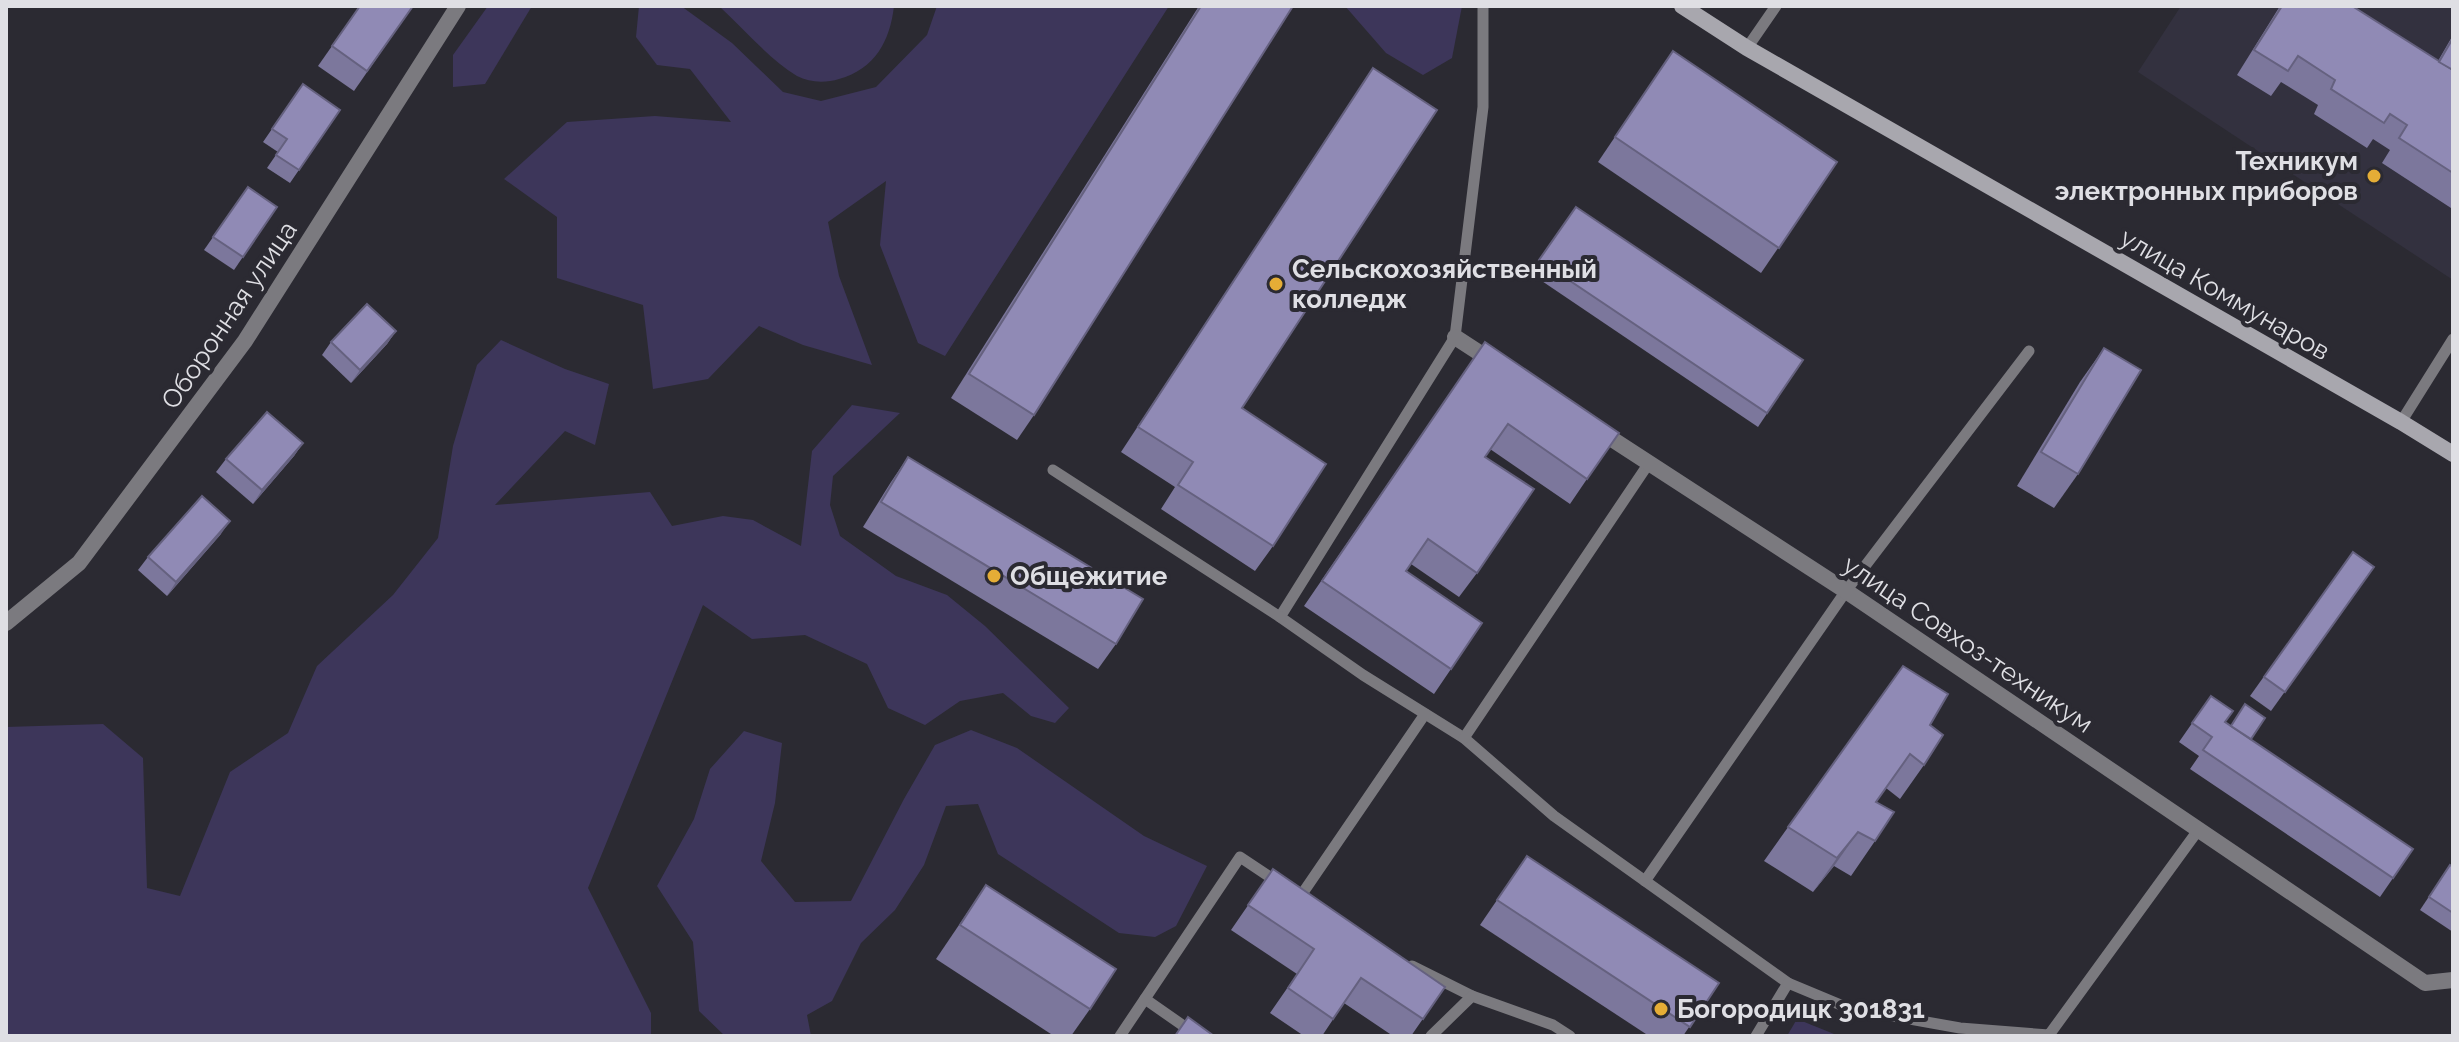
<svg xmlns="http://www.w3.org/2000/svg" width="2459" height="1042" viewBox="0 0 2459 1042" font-family="Raleway,sans-serif">
  <rect width="100%" height="100%" fill="#2b2a32"/>
  <path fill="#33313f" d="M2181 6H2453V280L2138 72Z"/>
  <g fill="#3d365a">
    <path d="M488 6H532L485 84 453 87V55Z"/>
    <path d="M639 6H681L732 43 783 92 821 101 876 87 927 35 937 6H1169L945 356 918 343 880 245 886 181 828 222 839 276 872 365 803 345 759 326 708 379 653 389 643 305 557 278V217L504 179 567 122 655 116 731 122 690 69 657 65 636 37Z"/>
    <path d="M719 6H894C890 41 875 69 839 79 826 83 810 83 797 76 768 58 744 29 719 6Z"/>
    <path d="M1345 6H1462L1452 58 1423 75 1386 53Z"/>
    <path d="M501 340 565 369 609 384 595 445 565 431 495 505 650 492 672 526 723 516 753 520 801 546 812 451 852 405 900 413 833 476 830 505 840 536 896 576 947 595 985 626 1069 708 1055 723 1031 716 1003 693 960 701 925 725 888 708 867 664 805 635 752 639 703 605 588 888 651 1013V1036H6V727L103 724 143 758 147 888 180 896 230 772 288 733 317 666 393 595 438 538 453 446 477 365Z"/>
    <path d="M971 730 1017 748 1144 836 1207 866 1176 926 1155 937 1119 933 998 854 978 804 946 806 924 865 895 910 861 943 832 1001 807 1015 811 1036H725L699 1011 693 942 657 886 694 819 710 769 744 731 782 743 775 803 761 861 795 902 851 901 904 799 935 745Z"/>
    <path d="M1797 1019 1839 1036H1787Z"/>
  </g>
  <g fill="none" stroke-linecap="round" stroke-linejoin="round">
    <g stroke="#7b7a7f" stroke-width="11">
      <path d="M1483 6V107L1455 337 1280 617 1363 675 1464 738 1554 816 1788 983 1756 1036"/>
      <path d="M1747 48 1776 6"/>
      <path d="M2401 422 2453 339"/>
      <path d="M1053 470 1280 617"/>
      <path d="M1464 738 1649 463"/>
      <path d="M1645 881 1846 591 2029 351"/>
      <path d="M1300 897 1425 714"/>
      <path d="M1412 966 1472 996"/>
      <path d="M1788 983 1848 1008 1960 1028 2049 1035 2199 829"/>
      <path d="M1145 999 1198 1036"/>
      <path d="M1120 1036 1240 857 1279 883"/>
      <path d="M1431 1036 1472 996 1553 1025 1570 1036"/>
    </g>
    <g stroke="#7b7a7f" stroke-width="16">
      <path d="M1455 337 1495 363"/>
      <path d="M1595 428 1846 591 2425 983 2453 980"/>
      <path d="M6 623 79 563 245 341 458 6"/>
    </g>
    <path stroke="#a8a7ae" stroke-width="16" d="M1682 6 1747 48 2401 422 2453 454"/>
  </g>
  <g fill="#7c779c">
    <path d="M360 6 408 13 354 91 318 66Z"/>
    <path d="M1199 6H1293L1034 415 1017 440 951 398Z"/>
    <path d="M2280 6H2352L2438 61 2453 35V205L2451 208 2382 163 2390 150 2373 139 2367 148 2314 114 2318 105 2281 82 2271 96 2237 75Z"/>
    <path d="M1673 51 1837 162 1761 273 1598 162Z"/>
    <path d="M1373 68 1242 408 1273 546 1255 571 1161 509 1175 487 1121 452Z"/>
    <path d="M303 84 340 110 290 183 267 168 278 152 263 142Z"/>
    <path d="M248 187 277 207 234 270 204 250Z"/>
    <path d="M1576 207 1803 360 1758 427 1530 273Z"/>
    <path d="M396 331 387 344 351 383 322 355 331 342Z"/>
    <path d="M1485 342 1587 479 1570 504 1490 449 1485 457 1477 573 1459 597 1411 564 1406 571 1451 669 1434 694 1304 606Z"/>
    <path d="M2104 348 2078 474 2054 508 2017 486 2080 382Z"/>
    <path d="M303 443 294 456 253 504 216 472 226 459Z"/>
    <path d="M908 457 1116 644 1098 669 863 527 891 482Z"/>
    <path d="M221 534 167 596 138 570 148 557Z"/>
    <path d="M2353 552 2374 567 2271 711 2250 696Z"/>
    <path d="M1903 666 1930 725 1924 765 1900 799 1886 788 1876 802 1875 841 1851 876 1834 866 1813 892 1764 861Z"/>
    <path d="M2211 696 2225 722 2413 849 2380 897 2190 769 2199 756 2179 742Z"/>
    <path d="M1527 856 1719 983 1683 1036H1649L1480 925Z"/>
    <path d="M2450 865 2453 867V932L2420 910Z"/>
    <path d="M1273 869 1445 987 1411 1036H1393L1344 1003 1322 1036H1304L1270 1013 1297 974 1231 930Z"/>
    <path d="M986 885 1090 1009 1071 1036H1054L936 959Z"/>
  </g>
  <g fill="#65617f">
    <path d="M396 331 387 344 351 383 360 370Z"/>
    <path d="M303 443 294 456 253 504 262 490Z"/>
    <path d="M230 521 221 534 167 596 176 582Z"/>
    <path d="M1858 832 1834 866 1813 892 1837 858Z"/>
  </g>
  <g fill="#908ab5" stroke="#65617f" stroke-width="2">
    <path d="M360 6H413L367 71 332 46Z"/>
    <path d="M1201 6H1293L1034 415 969 374Z"/>
    <path d="M2282 6H2352L2453 70V173L2399 138 2407 125 2390 114 2384 123 2331 89 2335 80 2298 56 2288 71 2254 50Z"/>
    <path d="M2453 38V70L2439 62Z"/>
    <path d="M1673 51 1837 162 1779 248 1615 137Z"/>
    <path d="M1373 68 1437 110 1242 408 1326 464 1273 546 1178 485 1193 462 1138 427Z"/>
    <path d="M303 84 340 110 299 170 276 155 287 139 272 129Z"/>
    <path d="M248 187 277 207 243 257 213 237Z"/>
    <path d="M1576 207 1803 360 1767 413 1539 260Z"/>
    <path d="M367 304 396 331 360 370 331 342Z"/>
    <path d="M1485 342 1619 433 1587 479 1508 424 1485 457 1534 489 1477 573 1428 539 1406 571 1482 623 1451 669 1322 581Z"/>
    <path d="M2104 348 2141 370 2078 474 2041 452Z"/>
    <path d="M267 412 303 443 262 490 226 459Z"/>
    <path d="M908 457 1143 599 1116 644 881 502Z"/>
    <path d="M202 496 230 521 176 582 148 557Z"/>
    <path d="M2353 552 2374 567 2285 692 2264 677Z"/>
    <path d="M1903 666 1948 694 1930 725 1943 735 1924 765 1910 754 1876 802 1894 812 1875 841 1858 832 1837 858 1788 827Z"/>
    <path d="M2211 696 2233 711 2225 722 2413 849 2393 878 2203 750 2212 737 2192 723Z"/>
    <path d="M2245 704 2265 718 2251 739 2231 726Z"/>
    <path d="M1527 856 1719 983 1690 1027 1497 900Z"/>
    <path d="M2450 865 2453 867V913L2429 897Z"/>
    <path d="M1273 869 1445 987 1423 1019 1361 978 1333 1019 1288 988 1314 949 1248 905Z"/>
    <path d="M986 885 1116 969 1090 1009 960 925Z"/>
    <path d="M1188 1017 1214 1036H1175Z"/>
  </g>
  <g fill="#e5ad36" stroke="#2b2a32" stroke-width="3">
    <circle cx="2374" cy="176" r="8"/>
    <circle cx="1276" cy="284" r="8"/>
    <circle cx="994" cy="576" r="8"/>
    <circle cx="1661" cy="1009" r="8"/>
  </g>
  <g text-anchor="middle" stroke-width="8" stroke-linejoin="round" paint-order="stroke">
    <g font-size="26" font-weight="bold" fill="#dfdfe4" stroke="#2b2a32" text-anchor="start">
      <text x="2358" y="170" text-anchor="end">Техникум<tspan x="2358" dy="30">электронных приборов</tspan></text>
      <text x="1292" y="278">Сельскохозяйственный<tspan x="1292" dy="30">колледж</tspan></text>
      <text x="1010" y="585">Общежитие</text>
      <text x="1677" y="1018">Богородицк 301831</text>
    </g>
    <g font-size="26" fill="#dfdfe4" stroke="#2b2a32">
      <text transform="translate(2225 294) rotate(30)" y="9">улица Коммунаров</text>
      <text transform="translate(229 315) rotate(-56)" y="9">Оборонная улица</text>
      <text transform="translate(1968 644) rotate(34)" y="9">улица Совхоз-техникум</text>
    </g>
  </g>
  <rect width="2459" height="1042" fill="none" stroke="#dfdfe4" stroke-width="16"/>
</svg>
